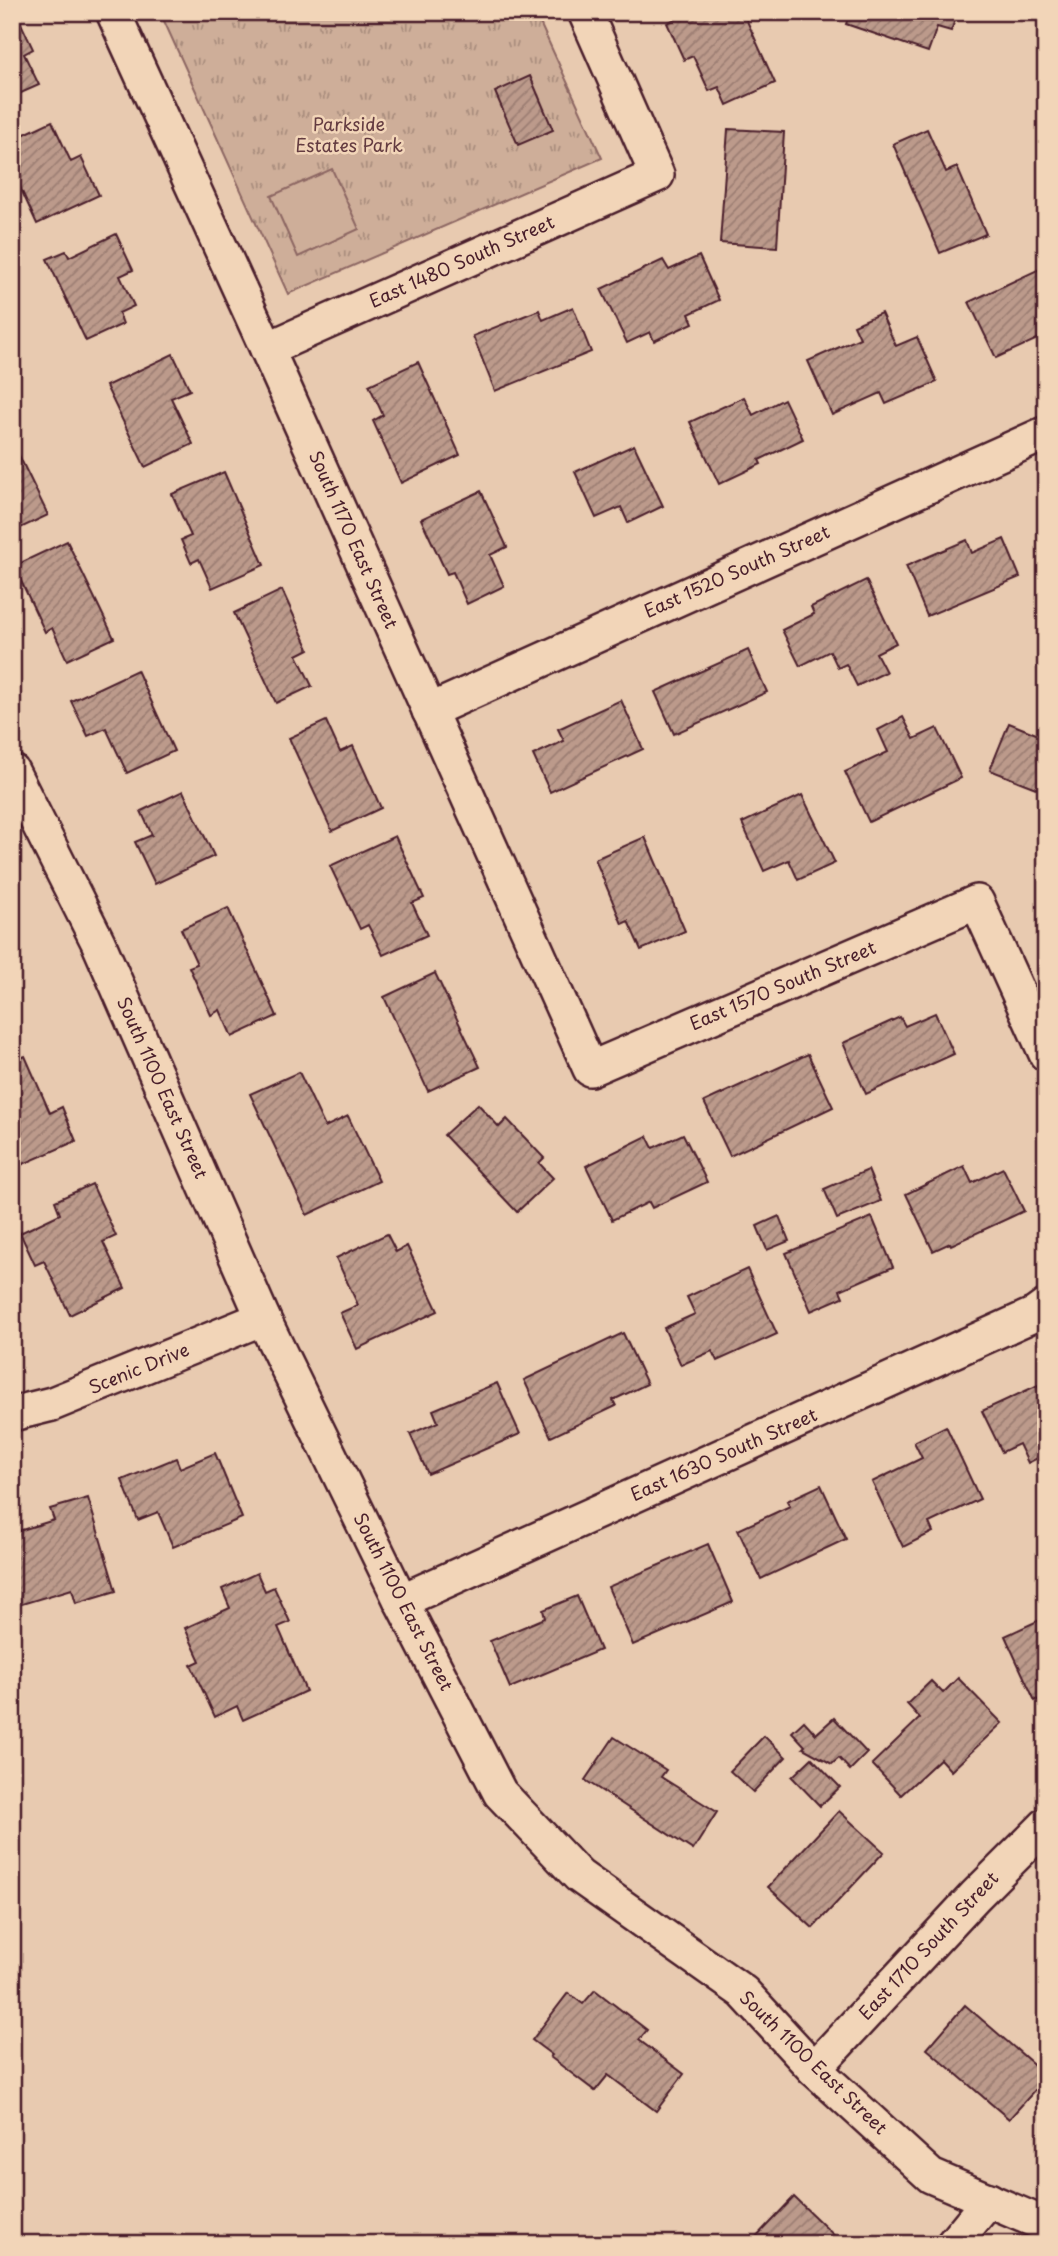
<svg xmlns="http://www.w3.org/2000/svg" width="1058" height="2256" viewBox="0 0 1058 2256" font-family="'Playpen Sans',sans-serif">
  <defs>
    <pattern id="grass-tufts" width="24" height="20" patternUnits="userSpaceOnUse" patternTransform="scale(1.75)"><rect width="24" height="20" fill="#ceae99"/><path d="M3 7l-1-3M5 7V3M7 7l1-3M15 17l-1-3M17 17v-4M19 17l1-3" fill="none" stroke="#a98d7d"/></pattern>
    <pattern id="building-hatch" width="6" height="6" patternUnits="userSpaceOnUse" patternTransform="scale(1.75)"><rect width="6" height="6" fill="#bc9a8b"/><path d="M-1 1l2-2M0 6l6-6M5 7l2-2" fill="none" stroke="#9b7d72"/></pattern>
  </defs>
  <rect width="100%" height="100%" fill="#e8cab0"/>
  <filter id="ink" filterUnits="userSpaceOnUse"><feTurbulence type="fractalNoise" baseFrequency=".0143" numOctaves="2"/><feDisplacementMap in="SourceGraphic" scale="14" xChannelSelector="R" yChannelSelector="G"/><feConvolveMatrix kernelMatrix="1 2 1 2 8 2 1 2 1" color-interpolation-filters="sRGB"/></filter>
  <g filter="url(#ink)">
    <path fill="url(#grass-tufts)" stroke="#8c6662" stroke-width="2" d="M160 12H535L602 158 288 294Z"/>
    <path fill="#ceae99" stroke="#8c6662" stroke-width="2" d="M332 169 359 229 298 257 271 196Z"/>
    <g fill="url(#building-hatch)" stroke="#4a1f2b" stroke-width="2">
      <path d="M689 12H743L775 83 727 105 719 87 709 91 693 56 684 60 667 23Z"/>
      <path d="M850 12H958L951 31 937 27 928 52 846 24Z"/>
      <path d="M17 15 33 49 24 54 39 85 12 97V17Z"/>
      <path d="M530 76 553 130 518 145 495 92Z"/>
      <path d="M52 121 71 162 81 157 99 195 37 224 12 170V140Z"/>
      <path d="M728 129 784 132 777 247 720 243Z"/>
      <path d="M927 129 946 172 957 167 986 234 940 253 893 144Z"/>
      <path d="M116 234 133 270 120 276 134 306 119 313 123 324 86 341 47 259 66 251 69 257Z"/>
      <path d="M699 256 719 300 689 314 693 323 654 341 650 332 627 343 601 289 663 260 669 270Z"/>
      <path d="M1046 266V335L996 358 969 302Z"/>
      <path d="M573 307 591 352 495 391 473 336 539 310 543 320Z"/>
      <path d="M881 313 896 346 917 337 937 382 886 404 881 393 832 415 808 361 860 338 854 325Z"/>
      <path d="M173 354 190 390 171 398 193 444 145 467 106 386Z"/>
      <path d="M418 362 460 455 401 483 373 421 383 415 369 385Z"/>
      <path d="M744 397 753 415 784 399 803 439 759 460 761 464 719 484 690 422Z"/>
      <path d="M12 441 48 515 12 532Z"/>
      <path d="M634 445 663 506 628 523 621 507 596 518 575 472Z"/>
      <path d="M224 472 264 565 212 588 199 559 191 563 181 540 191 536 172 494Z"/>
      <path d="M481 491 507 547 490 555 504 586 467 604 453 572 447 574 421 519Z"/>
      <path d="M1004 539 1020 577 927 616 906 566 967 540 972 553Z"/>
      <path d="M67 541 114 638 67 660 52 628 45 632 14 566Z"/>
      <path d="M866 580 896 643 876 653 886 672 857 686 846 664 838 668 830 651 800 666 782 630 814 614 811 607Z"/>
      <path d="M282 590 309 649 297 655 312 686 276 703 234 613Z"/>
      <path d="M748 650 767 692 674 734 655 692Z"/>
      <path d="M137 670 174 751 127 773 106 728 88 736 71 701Z"/>
      <path d="M621 700 643 749 550 792 533 755 564 741 558 729Z"/>
      <path d="M903 717 914 739 937 728 961 778 869 822 845 772 888 752 878 730Z"/>
      <path d="M326 721 340 752 353 746 381 808 332 831 289 738Z"/>
      <path d="M1009 723 1046 738V792L990 770Z"/>
      <path d="M183 791 214 856 155 884 135 842 152 835 141 811Z"/>
      <path d="M802 795 835 863 798 880 789 860 764 871 742 823Z"/>
      <path d="M395 836 424 898 412 903 427 935 383 955 368 925 360 929 330 866Z"/>
      <path d="M645 837 685 931 641 950 628 921 622 924 595 859Z"/>
      <path d="M228 908 277 1016 232 1037 220 1010 211 1015 189 967 197 964 181 929Z"/>
      <path d="M435 973 480 1067 428 1091 384 997Z"/>
      <path d="M935 1013 954 1054 866 1094 843 1043 900 1017 905 1026Z"/>
      <path d="M808 1054 833 1107 730 1156 704 1102Z"/>
      <path d="M25 1056 50 1113 62 1107 76 1141 12 1169V1062Z"/>
      <path d="M299 1072 325 1127 348 1116 379 1181 307 1215 250 1094Z"/>
      <path d="M478 1104 499 1127 507 1119 544 1158 539 1163 553 1178 517 1212 444 1135Z"/>
      <path d="M683 1134 707 1182 652 1208 649 1202 612 1220 586 1166 647 1136 653 1148Z"/>
      <path d="M964 1166 972 1183 1003 1168 1024 1211 951 1245 950 1243 933 1251 906 1194Z"/>
      <path d="M868 1170 881 1201 837 1219 824 1189Z"/>
      <path d="M92 1184 116 1236 103 1242 125 1288 70 1315 44 1261 35 1265 20 1233 60 1214 55 1201Z"/>
      <path d="M779 1216 789 1241 767 1250 757 1226Z"/>
      <path d="M872 1217 893 1267 840 1290 843 1297 811 1311 786 1253Z"/>
      <path d="M387 1234 396 1252 407 1246 438 1311 357 1349 340 1313 358 1305 336 1258Z"/>
      <path d="M747 1269 777 1334 717 1361 712 1351 681 1365 664 1328 695 1314 687 1297Z"/>
      <path d="M623 1333 647 1384 613 1400 616 1406 551 1437 524 1380Z"/>
      <path d="M497 1383 520 1434 428 1474 410 1434 438 1422 433 1410Z"/>
      <path d="M1038 1385 1042 1393 1046 1391V1454L1028 1463 1019 1444 1002 1452 982 1411Z"/>
      <path d="M946 1426 980 1499 929 1523 933 1532 903 1547 872 1482 922 1458 914 1442Z"/>
      <path d="M215 1453 242 1518 173 1547 158 1512 138 1520 122 1480 176 1458 180 1468Z"/>
      <path d="M821 1485 846 1539 761 1579 738 1530 790 1506 787 1501Z"/>
      <path d="M88 1498 116 1591 76 1603 72 1589 12 1607V1533L54 1520 50 1509Z"/>
      <path d="M708 1544 733 1602 633 1645 608 1587Z"/>
      <path d="M257 1573 265 1591 274 1587 290 1622 278 1627 306 1691 243 1720 237 1706 215 1717 191 1665 200 1661 185 1628 230 1608 222 1589Z"/>
      <path d="M577 1596 600 1650 510 1688 490 1641 545 1618 543 1610Z"/>
      <path d="M1046 1617V1696L1035 1701 1005 1636Z"/>
      <path d="M958 1678 1002 1723 951 1771 940 1759 901 1795 872 1764 920 1718 907 1704 931 1681 943 1693Z"/>
      <path d="M834 1718 867 1753 850 1770 839 1758 832 1764 803 1748 805 1746 792 1732 804 1721 816 1734Z"/>
      <path d="M764 1736 786 1757 753 1792 730 1771Z"/>
      <path d="M614 1737 666 1770 661 1777 717 1812 693 1850 585 1780Z"/>
      <path d="M812 1758 840 1787 820 1806 792 1777Z"/>
      <path d="M839 1811 884 1852 813 1928 768 1887Z"/>
      <path d="M595 1990 647 2030 639 2040 684 2074 656 2111 608 2075 595 2091 550 2057 552 2055 532 2040 568 1993 583 2004Z"/>
      <path d="M965 2005 1046 2075V2078L1009 2119 927 2049Z"/>
      <path d="M794 2197 843 2244H749Z"/>
    </g>
    <g fill="none" stroke-linecap="round" stroke-linejoin="round">
      <g stroke="#4a1f2b" stroke-width="38">
        <g id="minor">
          <path d="M113 12 267 349 590 1069 977 902 1046 1054"/>
          <path d="M267 349 657 175 585 12"/>
          <path d="M429 711 1046 433"/>
          <path d="M12 771 98 942 263 1318 401 1601 500 1793 579 1876 743 1992 814 2069 931 2176 1046 2225"/>
          <path d="M12 1414 52 1404 263 1318"/>
          <path d="M401 1601 1035 1314 1046 1306"/>
          <path d="M814 2069 975 1896 1046 1825"/>
          <path d="M953 2244 989 2200"/>
        </g>
      </g>
      <use href="#minor" stroke="#f2d5b8" stroke-width="33"/>
    </g>
  </g>
  <g text-anchor="middle" stroke-width="5" stroke-linejoin="round" paint-order="stroke">
    <g font-size="18" fill="#643c41" stroke="#f2d5b8">
      <text x="349" y="131">Parkside<tspan x="349" dy="21">Estates Park</tspan></text>
    </g>
    <g font-size="18" fill="#4a1f2b" stroke="#f2d5b8">
      <text transform="translate(462 262) rotate(-24)" y="6">East 1480 South Street</text>
      <text transform="translate(353 540) rotate(66)" y="6">South 1170 East Street</text>
      <text transform="translate(737 572) rotate(-24)" y="6">East 1520 South Street</text>
      <text transform="translate(783 986) rotate(-23)" y="6">East 1570 South Street</text>
      <text transform="translate(162 1088) rotate(66)" y="6">South 1100 East Street</text>
      <text transform="translate(139 1369) rotate(-22)" y="6">Scenic Drive</text>
      <text transform="translate(724 1455) rotate(-24)" y="6">East 1630 South Street</text>
      <text transform="translate(403 1602) rotate(63)" y="6">South 1100 East Street</text>
      <text transform="translate(929 1946) rotate(-47)" y="6">East 1710 South Street</text>
      <text transform="translate(813 2063) rotate(44)" y="6">South 1100 East Street</text>
    </g>
  </g>
  <rect width="1058" height="2256" fill="none" stroke="#f2d5b8" stroke-width="42"/>
  <rect x="21" y="21" width="1016" height="2214" fill="none" stroke="#4a1f2b" stroke-width="2.5" filter="url(#ink)"/>
</svg>
